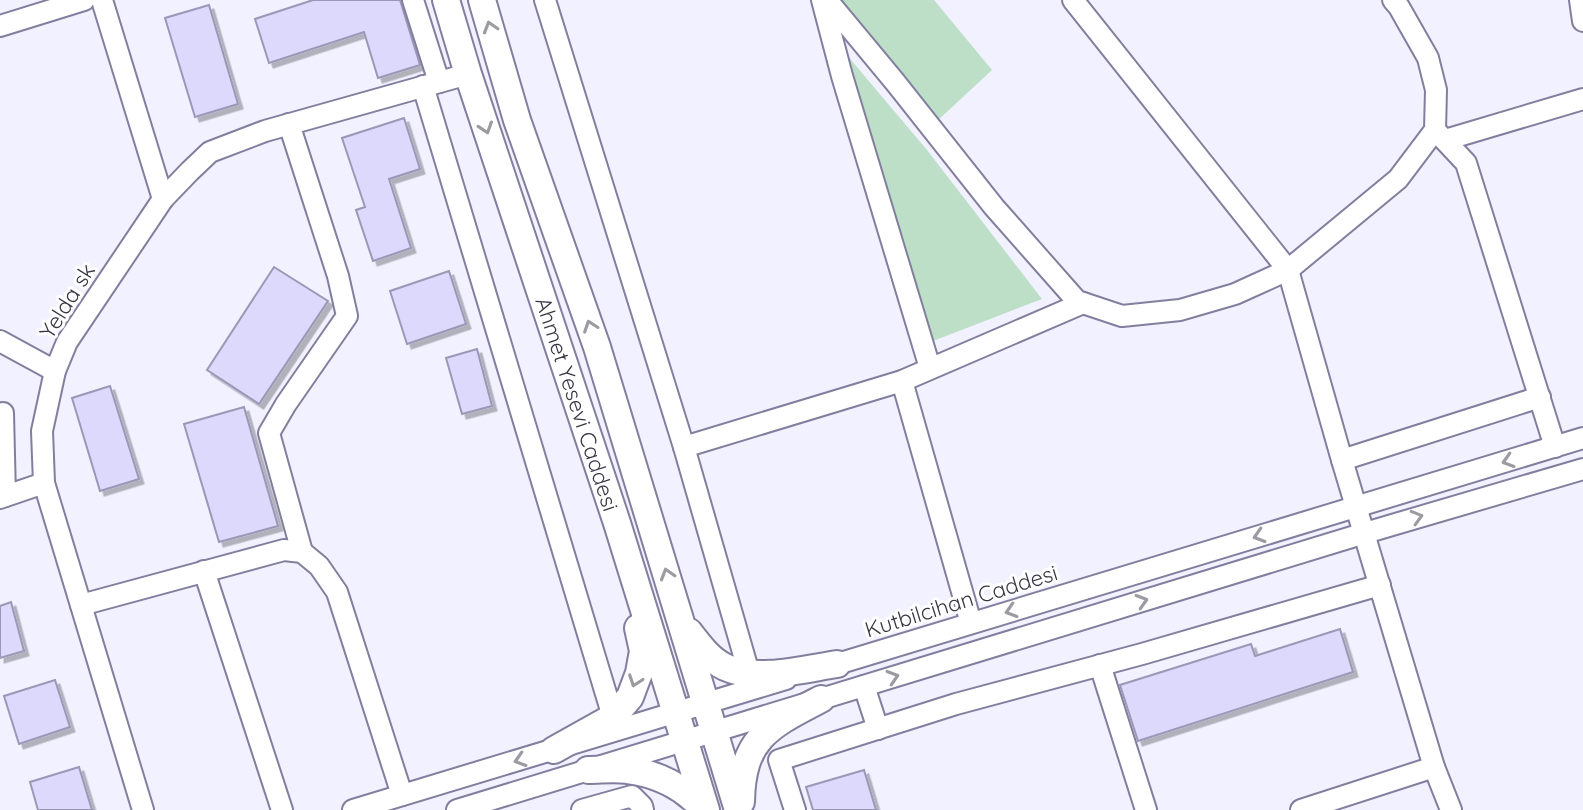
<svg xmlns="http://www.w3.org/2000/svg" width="1583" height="810" viewBox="0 0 1583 810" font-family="Quicksand,sans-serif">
  <defs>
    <filter id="shadow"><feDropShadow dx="4.5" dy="4.5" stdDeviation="0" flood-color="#0004"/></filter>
  </defs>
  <rect width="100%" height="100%" fill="#f2f1ff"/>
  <g fill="#bddfc8">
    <path d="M840 0H934L992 70 936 122 842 6Z"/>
    <path d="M846 54 927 150 1042 299 933 341Z"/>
  </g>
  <g fill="#ddd9fd" stroke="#9b97b7" stroke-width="2" filter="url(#shadow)">
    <path d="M313 0H400L420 65 378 78 364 32 269 63 255 19Z"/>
    <path d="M209 5 238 104 195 117 165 18Z"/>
    <path d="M404 118 420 169 389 179 411 248 373 261 356 210 365 207 342 138Z"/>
    <path d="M274 267 328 301 259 404 207 370Z"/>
    <path d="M449 271 466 324 407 344 390 291Z"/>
    <path d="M477 349 492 406 462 414 446 358Z"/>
    <path d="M110 386 139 479 100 491 72 398Z"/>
    <path d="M244 407 278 526 219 542 184 424Z"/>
    <path d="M11 602 24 651 0 658V606Z"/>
    <path d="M1340 629 1353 672 1138 741 1120 685 1251 644 1255 656Z"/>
    <path d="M55 680 70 727 19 744 4 696Z"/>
    <path d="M79 767 92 810H38L30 782Z"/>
    <path d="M864 770 876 810H813L806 787Z"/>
  </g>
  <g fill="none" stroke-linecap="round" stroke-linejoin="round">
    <g stroke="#827f9e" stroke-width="24">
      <g id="minor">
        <path d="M102 0 163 199"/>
        <path d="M413 0 439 82"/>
        <path d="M545 0 684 447 749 673"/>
        <path d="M822 0 842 76 930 368"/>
        <path d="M827 0 895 82 994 207 1077 301 1122 316 1180 310 1235 294 1288 270 1398 179 1435 130 1436 90 1428 58 1399 7 1393 0"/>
        <path d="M1073 0 1288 270 1342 460 1434 767 1451 810"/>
        <path d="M1580 0 1583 21"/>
        <path d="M0 26 84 0"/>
        <path d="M423 86 613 717"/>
        <path d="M289 124 338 276 347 316 286 404 269 433 302 552"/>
        <path d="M1435 130 1466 163 1555 447"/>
        <path d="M1445 140 1583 99"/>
        <path d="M0 341 55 371"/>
        <path d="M902 381 971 623"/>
        <path d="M3 413 5 496"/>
        <path d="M684 447 902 381 1083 303"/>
        <path d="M1342 460 1540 397"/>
        <path d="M0 498 44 483"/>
        <path d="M204 571 282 810"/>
        <path d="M81 605 284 550 302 552 319 566 337 592 402 795"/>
        <path d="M1100 665 1146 810"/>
        <path d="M824 668 1583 438"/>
        <path d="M864 686 878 729"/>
        <path d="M143 810 44 483 42 431 55 371 67 342 163 199 190 171 210 152 265 131 468 74"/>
        <path d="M353 810 786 679"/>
        <path d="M457 810 1365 533 1583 469"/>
        <path d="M582 810 632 796 642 806 643 810"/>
        <path d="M795 810 779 760 956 704 1142 654 1380 585"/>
        <path d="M1301 810 1434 767"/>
      </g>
    </g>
    <g stroke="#827f9e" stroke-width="30">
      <g id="major">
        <path d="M446 0 468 74 617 523 706 810"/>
        <path d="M482 0 517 120 597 347 738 810"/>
        <path d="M689 632C699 645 710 660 725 667 756 682 804 669 837 664"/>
        <path d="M554 750 613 717 630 697 639 673 643 651 638 628"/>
        <path d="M588 770C601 770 614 768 627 770 656 773 685 787 704 810"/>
        <path d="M741 802C742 738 769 726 821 699"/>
      </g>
    </g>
    <use href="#minor" stroke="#fff" stroke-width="20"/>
    <use href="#major" stroke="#fff" stroke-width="26"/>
  </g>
  <defs><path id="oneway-chevron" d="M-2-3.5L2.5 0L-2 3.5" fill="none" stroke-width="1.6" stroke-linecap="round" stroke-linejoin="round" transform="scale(2)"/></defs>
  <g stroke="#9c9ba2">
    <use href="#oneway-chevron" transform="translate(490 27) rotate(-107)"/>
    <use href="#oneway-chevron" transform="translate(486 128) rotate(72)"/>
    <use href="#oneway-chevron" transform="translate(590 326) rotate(-109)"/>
    <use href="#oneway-chevron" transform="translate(1508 461) rotate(163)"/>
    <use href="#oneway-chevron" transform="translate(1417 517) rotate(-16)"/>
    <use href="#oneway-chevron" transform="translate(1259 536) rotate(163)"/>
    <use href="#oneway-chevron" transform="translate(667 574) rotate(-107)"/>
    <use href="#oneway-chevron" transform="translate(1142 601) rotate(-17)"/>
    <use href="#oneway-chevron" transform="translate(1011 611) rotate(163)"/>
    <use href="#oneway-chevron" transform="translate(893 677) rotate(-17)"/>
    <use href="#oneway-chevron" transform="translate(635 681) rotate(109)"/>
    <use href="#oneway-chevron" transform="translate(520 760) rotate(163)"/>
  </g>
  <g text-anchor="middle" stroke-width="6" stroke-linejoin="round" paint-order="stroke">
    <g font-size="22" fill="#383744" stroke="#fff">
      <text transform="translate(67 301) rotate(-58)" y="8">Yelda sk</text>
      <text transform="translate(577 404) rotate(72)" y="8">Ahmet Yesevi Caddesi</text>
      <text transform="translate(961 601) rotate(-17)" y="8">Kutbilcihan Caddesi</text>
    </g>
  </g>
</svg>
